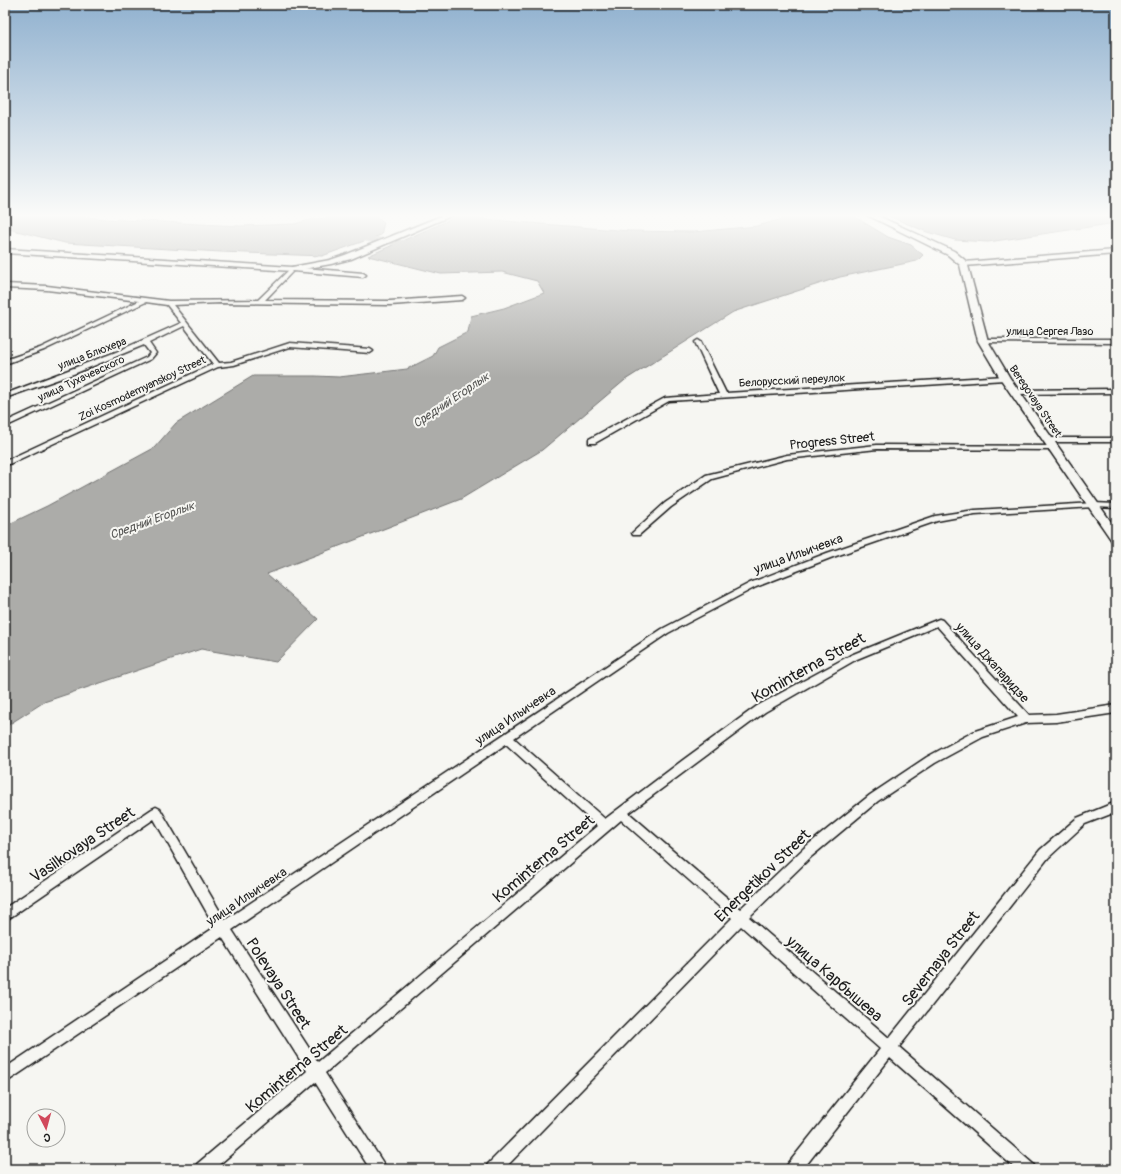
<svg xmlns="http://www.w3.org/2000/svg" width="1121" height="1174" viewBox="0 0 1121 1174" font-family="Pangolin,sans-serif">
  <rect width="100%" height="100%" fill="#f6f6f2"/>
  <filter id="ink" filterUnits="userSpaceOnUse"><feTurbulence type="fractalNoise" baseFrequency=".025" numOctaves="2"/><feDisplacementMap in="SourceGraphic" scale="8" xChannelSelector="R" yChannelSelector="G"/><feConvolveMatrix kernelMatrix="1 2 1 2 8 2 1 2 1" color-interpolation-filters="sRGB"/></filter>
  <g filter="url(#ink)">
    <g fill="#acaca9" stroke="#727271">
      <path d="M5 214H56L105 219 240 226 294 224 314 219 374 215 384 222 381 235 322 256 221 252 65 243 5 228Z"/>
      <path d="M801 214H850L888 237 911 245 923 255 917 261 840 277 733 312 625 380 542 450 461 499 267 574 318 619 276 662 201 649 44 702 5 727V526L47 506 154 448 176 423 253 376H315L339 377 407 369 433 356 438 347 468 332 471 316 504 308 544 293 537 281 502 272 441 274 368 256 456 217 629 231 694 232 757 226Z"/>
      <path d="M884 214H1116V223L988 242 955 240 927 232Z"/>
    </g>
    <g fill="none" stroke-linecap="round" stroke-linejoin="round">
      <path fill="#acaca9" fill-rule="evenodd" d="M348 234 420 242 425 245 420 248 345 239 343 237Z"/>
      <g stroke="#1c1c1c" stroke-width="3">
        <g id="street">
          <path d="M1116 250V254L964 266 961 264 964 262Z"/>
          <path d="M292 267 363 273 366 275 363 277 293 271 265 300 390 301 462 296 465 298 462 300 390 305 220 303 173 305 219 363 231 362 290 343 370 349 373 351 370 353 290 347 234 365 218 367 5 466V461L213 364 184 326 149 343 156 353 151 359 5 427V422L147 357 150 353 144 345 76 373 5 398V394L116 352 181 323 167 305 146 302 44 350 5 364V360L40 348 139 301 47 290 5 288V284L47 286 169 301 258 300Z"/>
          <path d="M983 339H1116V343L981 342V340Z"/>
          <path d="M698 340 701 342 726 393 1005 376 1008 378 1005 380 669 401 595 443H589V439L665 398 719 394 695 342Z"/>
          <path d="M1116 389V393L1014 394 1011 392 1014 390Z"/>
          <rect x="1045" y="438" width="71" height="4"/>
          <path d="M877 445 1053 446 1057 448 1053 450 877 449 787 459 712 479 671 507 639 535H633L632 533 665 503 706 475 787 455Z"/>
          <path d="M1094 503 1116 504V508L1094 507 975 514 937 521 833 557 756 587 668 633 514 738 605 819 683 760 757 706 851 655 939 619 942 620 1029 715 1056 714 1116 705V713L1056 722 1026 723 983 737 935 763 878 801 812 856 749 917 889 1038 1040 850 1077 818 1116 802V812L1085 824 1048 858 899 1047 1033 1164 1036 1169H1016L890 1058 803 1169H785L788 1164 880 1049 741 926 504 1169H485L488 1164 732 918 621 820 325 1073 387 1169H370L315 1082 214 1169H194L197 1164 307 1071 222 937 5 1083V1068L215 927 154 819 5 921V908L152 809 156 807 160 809 225 920 662 629 750 583 827 553 935 516 975 510ZM937 626 1018 717 975 731 927 757 870 795 804 848 740 909 629 813 765 712 857 659ZM506 744 597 826 318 1062 232 930Z"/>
        </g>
      </g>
      <g stroke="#1c1c1c" stroke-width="3">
        <g id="secondary">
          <path d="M446 214H455L351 259 331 264 292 271 5 253V249L292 267 330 260 345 255Z"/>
          <path d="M865 214H874L954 251 967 262 988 341 1010 378 1116 529V542L1112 541 1000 378 978 341 960 265 948 255Z"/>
        </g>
      </g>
      <use href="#street" fill="#f6f6f2" fill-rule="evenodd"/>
      <use href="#secondary" fill="#f6f6f2" fill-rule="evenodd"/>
    </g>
  </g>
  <linearGradient id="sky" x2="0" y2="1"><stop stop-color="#90b1cf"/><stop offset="0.57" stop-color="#fbfbf9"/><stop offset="1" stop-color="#fbfbf9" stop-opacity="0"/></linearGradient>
  <rect width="1121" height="378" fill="url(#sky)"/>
  <g text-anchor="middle" stroke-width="4" stroke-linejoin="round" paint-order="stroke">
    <g font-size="11" fill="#1c1c1c" stroke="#f6f6f2">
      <text x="1050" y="335">улица Сергея Лазо</text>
      <text transform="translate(92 353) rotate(-21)" y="4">улица Блюхера</text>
      <text transform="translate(81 378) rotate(-25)" y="4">улица Тухачевского</text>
      <text transform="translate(792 380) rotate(-3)" y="4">Белорусский переулок</text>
      <text transform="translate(142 388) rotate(-25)" y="4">Zoi Kosmodemyanskoy Street</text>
      <text transform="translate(1036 401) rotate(56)" y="4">Beregovaya Street</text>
    </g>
    <g font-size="12" font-style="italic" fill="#565654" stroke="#f6f6f2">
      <text transform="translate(451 400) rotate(-34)" y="4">Средний Егорлык</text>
      <text transform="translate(152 520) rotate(-20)" y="4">Средний Егорлык</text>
    </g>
    <g font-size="13" fill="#1c1c1c" stroke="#f6f6f2">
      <text transform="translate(832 440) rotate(-6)" y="5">Progress Street</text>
      <text transform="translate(798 553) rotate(-20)" y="5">улица Ильичевка</text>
      <text transform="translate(993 662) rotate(48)" y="5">улица Джапаридзе</text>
      <text transform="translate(515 715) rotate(-34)" y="5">улица Ильичевка</text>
      <text transform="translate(246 896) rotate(-34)" y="5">улица Ильичевка</text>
    </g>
    <g font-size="16" fill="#1c1c1c" stroke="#f6f6f2">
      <text transform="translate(808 667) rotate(-29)" y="6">Kominterna Street</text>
      <text transform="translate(82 844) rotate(-34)" y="6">Vasilkovaya Street</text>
      <text transform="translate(543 858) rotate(-40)" y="6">Kominterna Street</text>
      <text transform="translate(762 875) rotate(-44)" y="6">Energetikov Street</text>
      <text transform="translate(940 958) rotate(-52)" y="6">Severnaya Street</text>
      <text transform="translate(835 978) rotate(41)" y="6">улица Карбышева</text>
      <text transform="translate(279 983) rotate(57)" y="6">Polevaya Street</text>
      <text transform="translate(296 1068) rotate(-40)" y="6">Kominterna Street</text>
    </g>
  </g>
  <rect width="1121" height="1174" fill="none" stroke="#f6f6f2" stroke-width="20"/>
  <rect x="10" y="10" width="1101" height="1154" fill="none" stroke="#1c1c1c" stroke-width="1.5" filter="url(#ink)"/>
  <g transform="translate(46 1128) rotate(174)"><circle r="19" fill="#f6f6f2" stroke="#9f9f9c"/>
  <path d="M0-3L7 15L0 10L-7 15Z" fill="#d1495b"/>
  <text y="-6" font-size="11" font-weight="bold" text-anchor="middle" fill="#1c1c1c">С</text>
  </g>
</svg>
